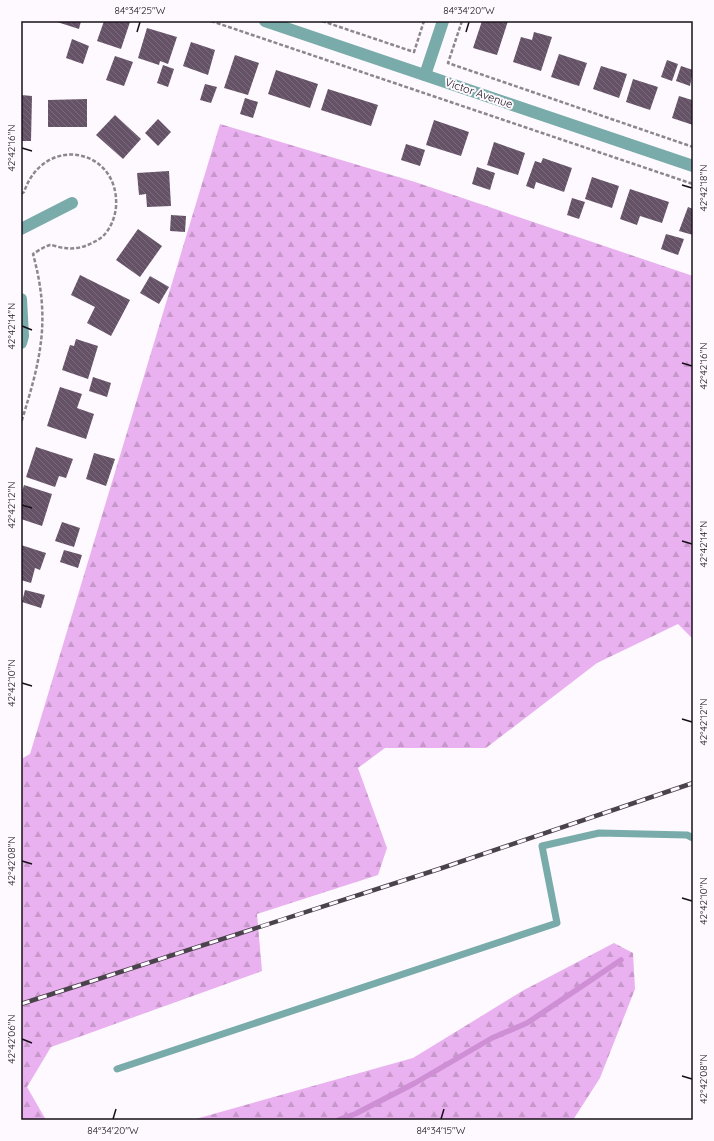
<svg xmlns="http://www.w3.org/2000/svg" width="714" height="1141" viewBox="0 0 714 1141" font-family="Quicksand,sans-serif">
  <defs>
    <pattern id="forest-firs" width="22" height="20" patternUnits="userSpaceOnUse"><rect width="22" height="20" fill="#e9b1ef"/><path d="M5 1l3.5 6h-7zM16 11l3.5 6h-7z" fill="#c797cc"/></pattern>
    <pattern id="building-back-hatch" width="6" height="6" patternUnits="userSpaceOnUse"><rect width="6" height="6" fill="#655267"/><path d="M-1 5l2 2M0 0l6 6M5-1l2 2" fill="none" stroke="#7a6b7c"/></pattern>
  </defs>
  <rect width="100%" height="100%" fill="#fdf9fe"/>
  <g fill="url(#forest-firs)">
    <path d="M220 124 415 182 693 276V639L678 624 597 663 486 748H385L358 768 387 848 378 875 257 914 262 971 51 1047 27 1087 46 1120H21V759L30 754Z"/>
    <path d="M614 943 633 953 635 989 600 1078 573 1120H192L413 1058 524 990Z"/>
  </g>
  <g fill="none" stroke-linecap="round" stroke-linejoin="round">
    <path stroke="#ce8fd5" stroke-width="5.5" d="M338 1120 355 1114 415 1083 492 1038 527 1023 621 960"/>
  </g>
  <g fill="url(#building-back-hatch)">
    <path d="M54 21H81L79 29Z"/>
    <path d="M104 21 130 22 121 49 97 41Z"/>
    <path d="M482 21H508L497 55 473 48Z"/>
    <path d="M147 28 177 37 168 64 160 61 159 65 138 58Z"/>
    <path d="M534 32 552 37 541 71 513 62 521 37 532 40Z"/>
    <path d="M72 39 89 46 83 64 66 58Z"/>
    <path d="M191 42 215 50 208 75 183 66Z"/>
    <path d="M559 54 587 63 579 86 551 77Z"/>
    <path d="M235 55 259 63 248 95 224 88Z"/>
    <path d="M115 56 133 62 124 86 106 80Z"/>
    <path d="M667 60 678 64 672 81 661 77Z"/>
    <path d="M163 65 174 69 168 87 157 83Z"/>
    <path d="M601 66 627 74 619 98 593 89Z"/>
    <path d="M681 66 693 70 690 86 676 81Z"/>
    <path d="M276 70 318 84 310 108 268 94Z"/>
    <path d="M633 79 658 87 650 110 626 102Z"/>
    <path d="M205 84 217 87 211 103 200 100Z"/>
    <path d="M328 89 378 105 371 126 321 110Z"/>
    <path d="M21 95 32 96 31 141H21Z"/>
    <path d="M679 96 692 100 693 97V125L672 118Z"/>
    <path d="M245 98 258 102 253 118 240 114Z"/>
    <path d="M87 99V127H48V100Z"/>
    <path d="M115 115 141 139 123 159 96 135Z"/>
    <path d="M158 119 171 132 158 146 145 133Z"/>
    <path d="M434 120 469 132 461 156 426 145Z"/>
    <path d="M494 142 525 153 518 175 487 165Z"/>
    <path d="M406 144 425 150 420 166 401 160Z"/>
    <path d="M543 158 572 168 564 192 536 182 534 189 526 186 535 161 541 163Z"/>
    <path d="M477 167 495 173 490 190 472 184Z"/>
    <path d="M169 171 171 206 147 207 146 194 139 195 137 173Z"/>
    <path d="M592 177 619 186 612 208 585 199Z"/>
    <path d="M630 189 669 202 662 223 640 216 637 225 620 219Z"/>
    <path d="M572 198 585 202 579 219 567 215Z"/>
    <path d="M688 207 693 209V235L679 231Z"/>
    <path d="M171 215 186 216 185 232 170 231Z"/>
    <path d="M138 229 162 246 140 277 116 260Z"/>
    <path d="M666 234 684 239 678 255 661 249Z"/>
    <path d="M80 275 130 300 111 336 87 323 95 307 71 295Z"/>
    <path d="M150 276 169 287 159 304 140 293Z"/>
    <path d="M76 339 98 346 88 379 62 370 70 345 74 346Z"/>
    <path d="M93 377 111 383 107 397 89 391Z"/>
    <path d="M60 387 82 394 77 408 94 414 86 439 47 426Z"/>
    <path d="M36 447 73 459 66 478 59 476 55 487 26 477Z"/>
    <path d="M94 453 115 459 106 486 86 479Z"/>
    <path d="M24 485 52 494 42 526 21 519V495Z"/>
    <path d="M62 522 80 528 74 547 55 541Z"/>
    <path d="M21 545 46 553 40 570 35 568 31 583 21 580Z"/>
    <path d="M64 550 82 555 78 568 60 562Z"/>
    <path d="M25 590 45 595 41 608 22 602Z"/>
  </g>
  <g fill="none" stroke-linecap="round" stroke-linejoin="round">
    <g stroke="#8c878d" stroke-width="2.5" stroke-dasharray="4 2" stroke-linecap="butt">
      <path d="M211 21 693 184"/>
      <path d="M322 21 414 52 424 21"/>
      <path d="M462 21 448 63 693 147"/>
      <path d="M21 194 24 192C44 133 120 148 116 207 115 218 110 230 102 237 91 245 78 250 65 248 60 248 54 245 50 245 45 246 38 251 33 254 51 320 41 359 21 423"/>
    </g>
    <path stroke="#78aba9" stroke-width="7" d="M117 1069 557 923 542 846 599 833 687 835 693 838"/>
    <g stroke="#78aba9" stroke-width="12">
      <path d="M265 21 693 166"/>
      <path d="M425 75 443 21"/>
      <path d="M21 229 72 203"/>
      <path d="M21 299 23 336 21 343"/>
    </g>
    <g stroke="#4a434b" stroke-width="4.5">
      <path id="rail" d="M21 1004 439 869 693 783"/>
    </g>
    <use href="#rail" stroke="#fdf9fe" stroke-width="3" stroke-dasharray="9" stroke-linecap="butt"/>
  </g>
  <path fill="none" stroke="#160f17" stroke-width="1.5" d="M137 32 140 22M466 32 469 22M22 148 32 151M682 185 692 188M22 326 32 330M682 363 692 366M22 505 32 508M682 541 692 544M22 683 32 686M682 719 692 722M22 861 32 864M682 898 692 901M22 1039 32 1043M682 1076 692 1079M113 1119 116 1109M441 1119 444 1109"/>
  <g text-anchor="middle" stroke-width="4" stroke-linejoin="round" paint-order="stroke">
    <g font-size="11" fill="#160f17" stroke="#fdf9fe">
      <text transform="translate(479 93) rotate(19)" y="4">Victor Avenue</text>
    </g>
  </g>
  <rect width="714" height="1141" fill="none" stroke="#fdf9fe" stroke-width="44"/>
  <rect x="22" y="22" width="670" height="1097" fill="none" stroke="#160f17" stroke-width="1.5"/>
  <g font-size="10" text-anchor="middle" fill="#160f17">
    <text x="140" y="14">84°34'25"W</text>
    <text x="469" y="14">84°34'20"W</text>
    <text transform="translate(11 148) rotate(-90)" y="4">42°42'16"N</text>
    <text transform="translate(703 188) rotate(-90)" y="4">42°42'18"N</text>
    <text transform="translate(11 326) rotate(-90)" y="4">42°42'14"N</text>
    <text transform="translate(703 366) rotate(-90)" y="4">42°42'16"N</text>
    <text transform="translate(11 505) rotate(-90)" y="4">42°42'12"N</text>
    <text transform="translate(703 544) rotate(-90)" y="4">42°42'14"N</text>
    <text transform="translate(11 683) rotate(-90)" y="4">42°42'10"N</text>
    <text transform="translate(703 722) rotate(-90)" y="4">42°42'12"N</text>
    <text transform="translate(11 861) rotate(-90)" y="4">42°42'08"N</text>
    <text transform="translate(703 901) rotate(-90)" y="4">42°42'10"N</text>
    <text transform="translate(11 1039) rotate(-90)" y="4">42°42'06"N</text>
    <text transform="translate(703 1079) rotate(-90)" y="4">42°42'08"N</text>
    <text x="113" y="1134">84°34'20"W</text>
    <text x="441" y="1134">84°34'15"W</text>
  </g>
</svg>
